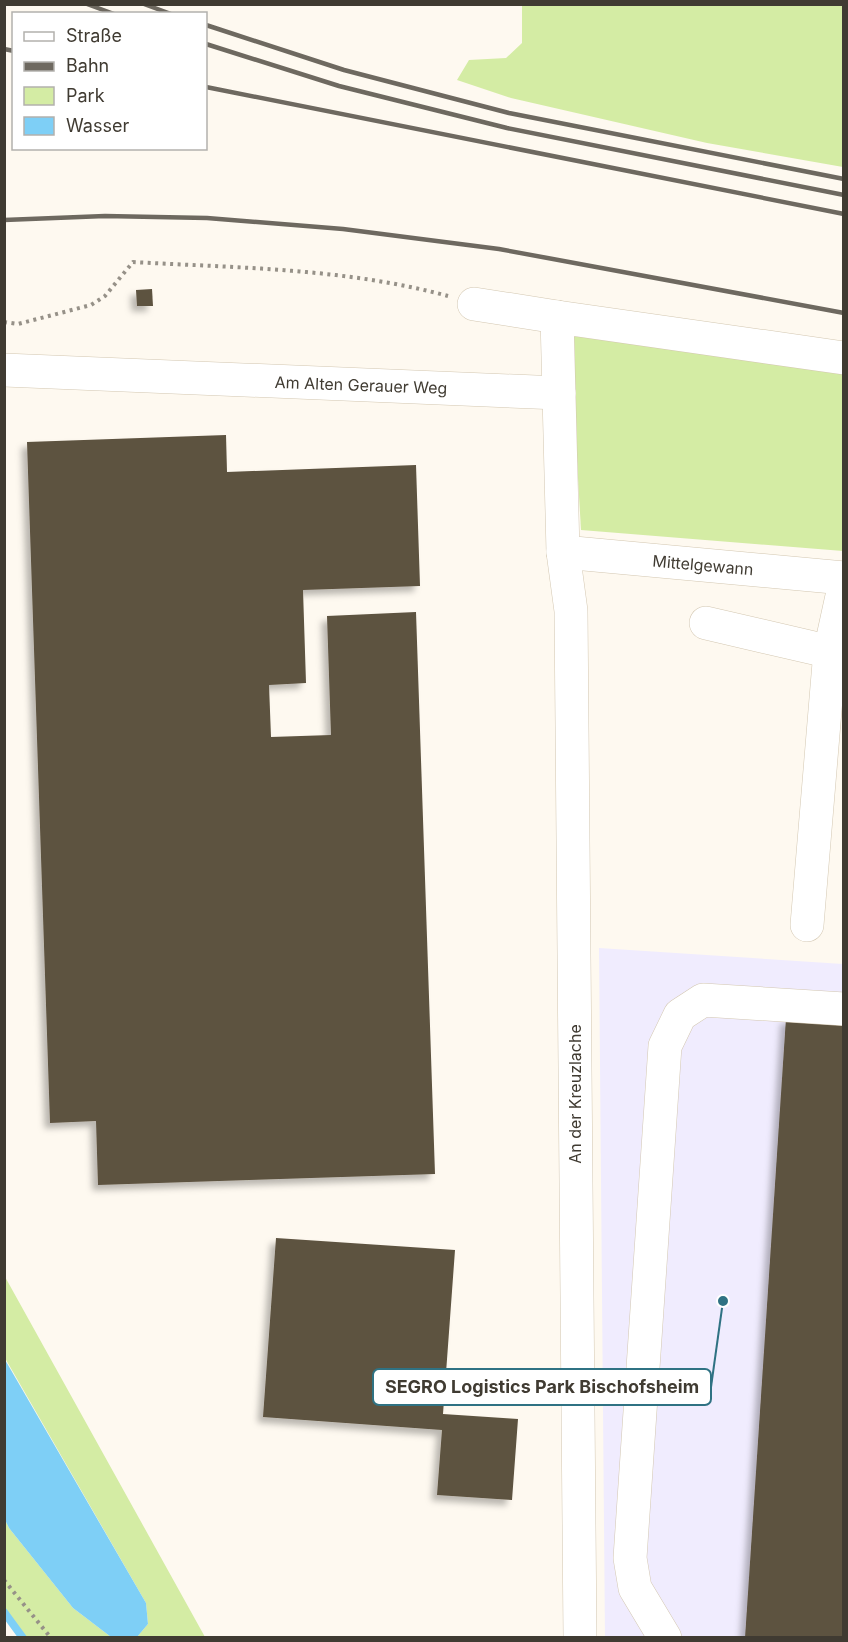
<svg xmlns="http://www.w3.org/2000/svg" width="848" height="1642" viewBox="0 0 848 1642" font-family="Inter,sans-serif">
  <defs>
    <filter id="shadow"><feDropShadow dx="-5.5" dy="5.5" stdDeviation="3" flood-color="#0004"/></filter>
  </defs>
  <rect width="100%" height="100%" fill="#fef9f0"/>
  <path fill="#f0ecfe" d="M599 948 843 964V1637H605Z"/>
  <g fill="#d4eca4">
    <path d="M522 5H843V167L707 143 511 98 457 80 469 60 506 58 522 43Z"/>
    <path d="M568 305 843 350V551L581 530Z"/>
    <path d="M4 1275 205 1637H137L148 1624 146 1603 5 1358Z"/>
    <path d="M4 1518 9 1528 73 1608 111 1637H23L5 1612Z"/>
  </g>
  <path fill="#7ecff6" d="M4 1358 146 1603 148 1624 137 1637H111L73 1608 9 1528 4 1518Z"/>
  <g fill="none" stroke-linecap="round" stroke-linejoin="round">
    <path stroke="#7ecff6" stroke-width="8" d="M4 1612 23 1638"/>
  </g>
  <g fill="#5d523f" filter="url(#shadow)">
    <path d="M152 289 153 306H137L136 290Z"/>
    <path d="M226 435 227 472 416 465 420 586 303 590 306 683 269 685 271 737 331 735 327 616 416 612 435 1174 98 1185 96 1121 50 1123 27 442Z"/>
    <path d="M786 1018 844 1021V1638H745Z"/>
    <path d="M276 1238 455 1250 443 1414 518 1419 512 1500 437 1495 442 1430 263 1417Z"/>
  </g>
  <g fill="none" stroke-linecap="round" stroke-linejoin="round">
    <g stroke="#d3c7b1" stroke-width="34">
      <g id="minor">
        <path d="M474 304 557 317"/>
        <path d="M4 370 559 393"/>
        <path d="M563 552 844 578"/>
        <path d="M706 623 844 655"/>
        <path d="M807 925 830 651 844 587"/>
        <path d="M580 1638 571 611 563 552 557 317 844 358"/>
        <path d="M665 1638 635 1588 630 1558 665 1046 680 1015 703 1000 844 1009"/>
      </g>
    </g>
    <g stroke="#969188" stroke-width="4" stroke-dasharray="3 4.5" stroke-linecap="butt">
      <path d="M4 322 18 324 91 305 105 296 133 262C238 268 345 268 448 296"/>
      <path d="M4 1580 51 1638"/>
    </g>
    <use href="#minor" stroke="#fff" stroke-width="33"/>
    <g stroke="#6e6960" stroke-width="4.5">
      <path d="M87 4 114 14"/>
      <path d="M144 4 171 14"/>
      <path d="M206 25 344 70 509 113 844 179"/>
      <path d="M206 44 339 86 507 128 844 195"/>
      <path d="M4 49 14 51"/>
      <path d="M206 87 844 214"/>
      <path d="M4 220 105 216 207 218 343 229 499 249 844 313"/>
    </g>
  </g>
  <g text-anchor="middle" stroke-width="6" stroke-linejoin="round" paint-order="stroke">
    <g font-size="16" fill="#403b32" stroke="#fff">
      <text transform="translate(361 385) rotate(2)" y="6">Am Alten Gerauer Weg</text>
      <text transform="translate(703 565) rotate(5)" y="6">Mittelgewann</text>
      <text transform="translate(575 1094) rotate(-90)" y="6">An der Kreuzlache</text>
    </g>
  </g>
  <path fill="none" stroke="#2f7283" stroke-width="2" d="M723 1301L711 1387"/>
  <circle fill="#2f7283" stroke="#fff" stroke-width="2" cx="723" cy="1301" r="6"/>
  <rect fill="#fff" stroke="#2f7283" stroke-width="2" x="373" y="1369" width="338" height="36" rx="6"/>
  <g font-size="18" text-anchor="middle" font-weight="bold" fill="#403b32">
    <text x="542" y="1393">SEGRO Logistics Park Bischofsheim</text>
  </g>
  <rect width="848" height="1642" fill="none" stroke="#403b32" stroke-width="12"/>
  <rect x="12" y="12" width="195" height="138" fill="#ffffff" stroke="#b3b1ad" stroke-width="1.5"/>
  <rect x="24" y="32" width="30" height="9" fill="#ffffff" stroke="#b3b1ad" stroke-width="1.5"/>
  <text x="66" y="42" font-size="18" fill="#403b32">Straße</text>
  <rect x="24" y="62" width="30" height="9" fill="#6e6960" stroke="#b3b1ad" stroke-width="1.5"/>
  <text x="66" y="72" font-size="18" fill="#403b32">Bahn</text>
  <rect x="24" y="87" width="30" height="18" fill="#d4eca4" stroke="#b3b1ad" stroke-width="1.5"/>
  <text x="66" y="102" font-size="18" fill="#403b32">Park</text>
  <rect x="24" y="117" width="30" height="18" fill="#7ecff6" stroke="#b3b1ad" stroke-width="1.5"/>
  <text x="66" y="132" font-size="18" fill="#403b32">Wasser</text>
</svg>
